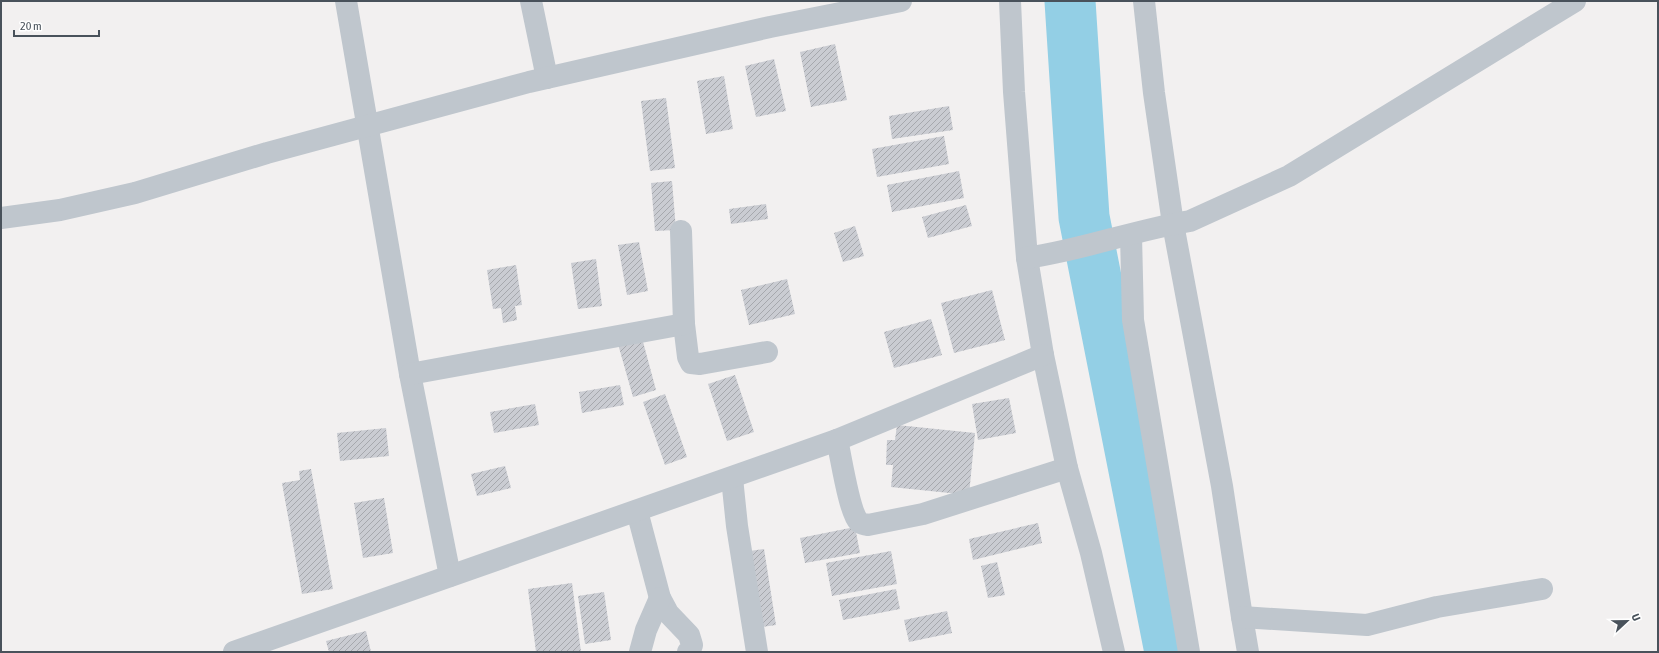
<svg xmlns="http://www.w3.org/2000/svg" width="1659" height="653" viewBox="0 0 1659 653" font-family="'Asap Condensed',sans-serif">
  <defs>
    <pattern id="building-hatch" width="6" height="6" patternUnits="userSpaceOnUse"><rect width="6" height="6" fill="#caccd2"/><path d="M-1 1l2-2M0 6l6-6M5 7l2-2" fill="none" stroke="#a6a8ad"/></pattern>
  </defs>
  <rect width="100%" height="100%" fill="#f2f0f0"/>
  <g fill="none" stroke-linecap="round" stroke-linejoin="round">
    <path stroke="#93cfe5" stroke-width="51" d="M1070 1 1084 217 1170 652"/>
  </g>
  <g fill="url(#building-hatch)">
    <path d="M835 44 847 100 811 107 800 52Z"/>
    <path d="M774 59 786 111 756 117 745 66Z"/>
    <path d="M724 76 733 129 706 134 697 81Z"/>
    <path d="M666 98 675 168 650 171 641 101Z"/>
    <path d="M949 106 953 130 892 139 889 116Z"/>
    <path d="M944 136 949 164 877 177 872 149Z"/>
    <path d="M959 171 964 198 892 212 887 185Z"/>
    <path d="M672 181 676 230 655 231 651 183Z"/>
    <path d="M766 204 768 219 731 224 729 209Z"/>
    <path d="M966 205 972 226 928 238 922 217Z"/>
    <path d="M855 226 864 256 843 262 834 233Z"/>
    <path d="M639 242 648 291 627 295 618 245Z"/>
    <path d="M596 259 602 306 578 309 571 263Z"/>
    <path d="M516 265 522 305 515 306 517 320 503 323 501 308 493 309 487 270Z"/>
    <path d="M787 279 795 314 749 325 741 290Z"/>
    <path d="M992 290 1005 340 954 353 941 303Z"/>
    <path d="M931 319 942 355 894 368 884 332Z"/>
    <path d="M642 338 656 390 633 397 618 344Z"/>
    <path d="M735 375 754 432 727 441 708 384Z"/>
    <path d="M620 385 624 405 582 413 579 392Z"/>
    <path d="M665 394 687 457 665 465 643 402Z"/>
    <path d="M1009 398 1016 433 978 440 972 404Z"/>
    <path d="M535 404 539 425 494 433 490 412Z"/>
    <path d="M897 425 975 433 969 495 891 487 893 465H886L887 440H895Z"/>
    <path d="M386 428 389 456 340 461 337 433Z"/>
    <path d="M505 466 511 488 477 496 471 474Z"/>
    <path d="M311 469 333 589 302 594 282 483 300 480 299 471Z"/>
    <path d="M384 498 393 553 363 558 354 503Z"/>
    <path d="M1038 523 1042 543 973 560 969 539Z"/>
    <path d="M855 527 860 553 805 563 800 538Z"/>
    <path d="M764 549 776 625 754 628 742 552Z"/>
    <path d="M891 551 897 584 832 596 826 563Z"/>
    <path d="M997 562 1005 595 988 598 981 566Z"/>
    <path d="M572 583 581 652H536L528 589Z"/>
    <path d="M896 589 900 609 843 620 839 600Z"/>
    <path d="M604 592 611 640 585 644 578 596Z"/>
    <path d="M947 611 952 633 909 642 904 620Z"/>
    <path d="M366 631 371 652H329L326 641Z"/>
  </g>
  <g fill="none" stroke-linecap="round" stroke-linejoin="round">
    <g stroke="#bfc6cd" stroke-width="22">
      <path d="M346 1 410 374 450 576"/>
      <path d="M531 1 547 78"/>
      <path d="M1144 1 1154 93 1173 224 1222 486 1242 617 1248 652"/>
      <path d="M1 218 60 210 135 193 267 153 529 82 770 27 901 1"/>
      <path d="M1131 235 1133 320 1189 652"/>
      <path d="M684 324 688 357 691 363 700 364 767 352"/>
      <path d="M410 374 684 324 681 231"/>
      <path d="M837 440C841 456 849 512 859 522 861 524 864 524 868 525L923 514 1067 468"/>
      <path d="M732 478 737 526 757 652"/>
      <path d="M637 511 660 598 668 613 689 635 692 645 690 651 688 652"/>
      <path d="M1242 617 1367 625 1437 607 1542 589"/>
      <path d="M640 652 646 630 660 598"/>
    </g>
    <g stroke="#bfc6cd" stroke-width="22">
      <path d="M1010 1 1014 92 1027 258 1043 355 1067 468 1091 553 1114 652"/>
      <path d="M1027 258C1082 250 1135 230 1190 221L1289 176 1575 1"/>
      <path d="M234 652 837 440 1043 355"/>
    </g>
  </g>
  <rect width="1659" height="653" fill="none" stroke="#49525b" stroke-width="4"/>
  <g transform="translate(1627 621) rotate(68)" stroke="#ffffff" stroke-width="3" paint-order="stroke">
  <path d="M0-3L7 15L0 10L-7 15Z" fill="#49525b"/>
  <text y="-6" font-size="11" font-weight="bold" text-anchor="middle" fill="#49525b">U</text>
  </g>
  <path d="M14 30v6h85v-6" fill="none" stroke="#49525b" stroke-width="2"/>
  <text x="20" y="30" font-size="12" fill="#49525b" stroke="#ffffff" stroke-width="3" paint-order="stroke">20 m</text>
</svg>
